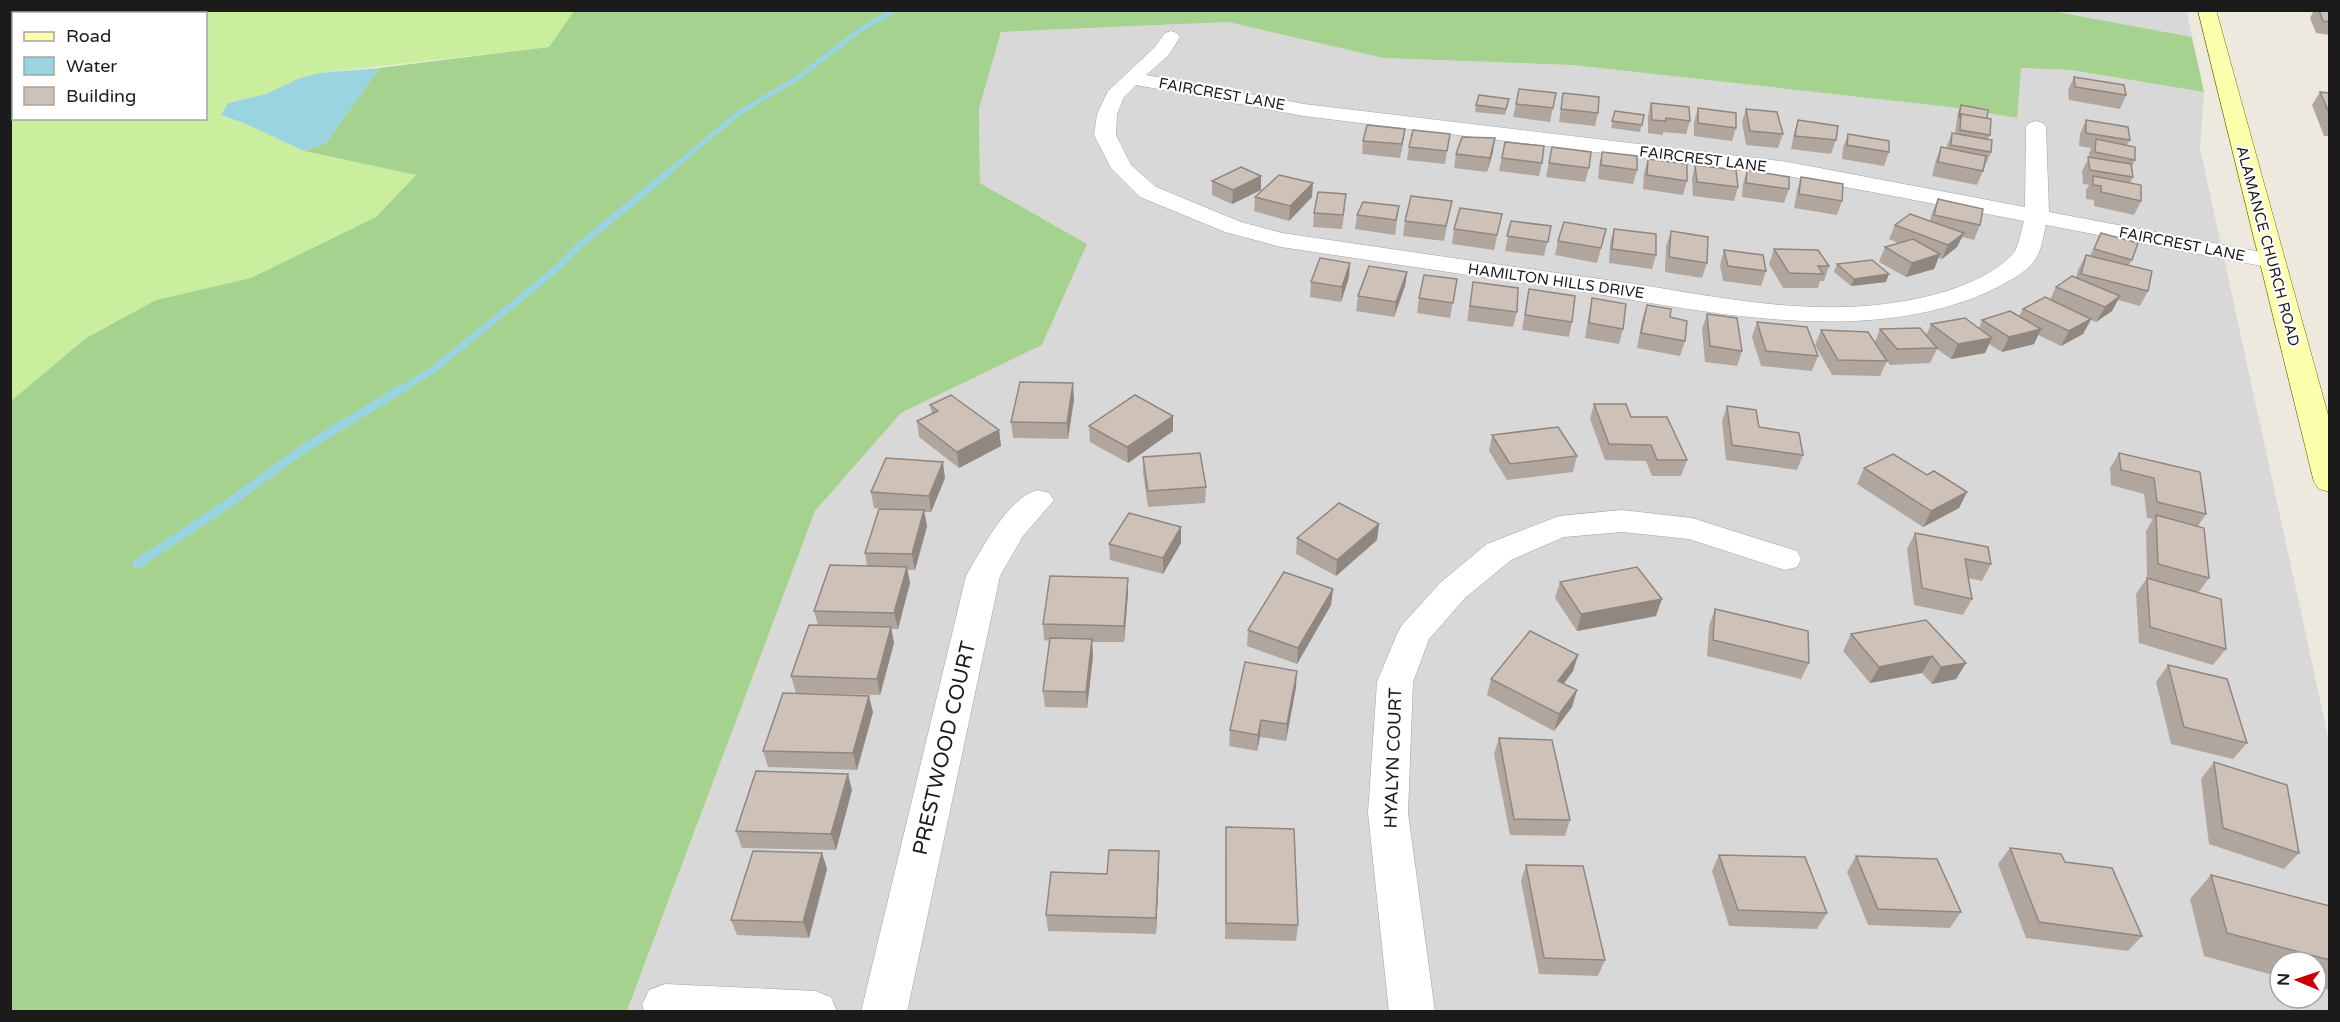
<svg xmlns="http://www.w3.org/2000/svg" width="2340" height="1022" viewBox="0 0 2340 1022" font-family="'Varela Round',sans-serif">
  <rect width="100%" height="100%" fill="#eee9df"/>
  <g fill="#d9d8d8" fill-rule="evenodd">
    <path d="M2052 11H2187L2192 37Z"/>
    <path d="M1228 22 1383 58 1572 65 1950 107 2016 118 2021 68 2071 70 2204 92 2200 148 2329 741V1011L627 1012 815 511 901 413 1042 345 1086 244 980 183 979 109 1001 32ZM2280 962H2316V998H2280Z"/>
  </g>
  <path fill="#c9ef9e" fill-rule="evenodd" d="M11 11H574L549 47 320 73 300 78 266 94 228 103 221 115 244 123 304 151 416 175 376 217 251 278 156 300 86 338 11 402ZM14 14H206V118H14Z"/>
  <path fill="#a5d28f" d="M574 11H2052L2192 37 2204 92 2071 70 2021 68 2017 118 1950 107 1572 65 1383 58 1228 22 1001 32 979 109 980 183 1087 244 1042 345 901 413 815 511 627 1011H11L10 402 86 338 156 300 251 278 376 217 416 175 304 151 326 143 379 68 549 47Z"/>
  <path fill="#9ad4e1" d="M379 68 326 143 304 151 244 123 221 115 228 103 266 94 300 78 320 73Z"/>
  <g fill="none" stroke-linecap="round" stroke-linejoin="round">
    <path stroke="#9ad4e1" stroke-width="5" d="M668 172 739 113 796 79 860 30 895 10"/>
    <path stroke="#9ad4e1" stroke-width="7" d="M399 391 434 369 555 270 580 245 670 171"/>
    <path stroke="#9ad4e1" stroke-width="9" d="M137 564 229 503 303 449 401 389"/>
    <g stroke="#a2a2a2" stroke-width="1">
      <g id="minor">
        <path d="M1171 31 1177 33 1180 37 1168 56 1146 75 1304 104 1788 162 2025 207 2026 127 2029 123 2036 121 2043 123 2046 127 2049 212 2272 254 2281 256 2284 261 2281 266 2272 268 2046 225C2043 236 2042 250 2035 260 2026 274 1998 287 1983 294 1853 349 1693 308 1559 288 1466 275 1374 261 1281 247L1225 232 1140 197 1111 168 1094 135 1097 114 1108 91 1154 48 1165 33ZM1136 85 1304 116 1788 176 2024 221C2021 230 2019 248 2012 255 1979 289 1910 303 1864 306 1786 312 1706 295 1629 283 1513 267 1398 250 1282 233L1241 222 1156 187 1131 165 1116 135 1117 114 1124 97Z"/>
        <path d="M1038 490 1049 493 1054 500 1023 536 1000 576 907 1012H861L966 576C982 549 1007 498 1038 490Z"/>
        <path d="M1622 510 1692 518 1797 551 1801 559 1797 567 1785 570 1689 539 1622 532 1564 537 1511 560 1465 598 1429 639 1413 682 1408 813 1435 1012H1389L1368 813 1377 682 1397 634 1402 625 1441 582 1487 544 1559 516Z"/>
        <path d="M665 984 815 991 831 997 837 1012H645L642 1005 649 990Z"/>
      </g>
    </g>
    <g stroke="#6c7400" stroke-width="1">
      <path id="secondary" d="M2198 10H2216L2330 422V492L2319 489 2314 482Z"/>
    </g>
    <use href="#minor" fill="#fff" fill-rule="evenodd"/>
    <use href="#secondary" fill="#feffac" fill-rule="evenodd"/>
  </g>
  <g fill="#b1a69e">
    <path d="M2314 10H2330V35L2316 33 2310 18Z"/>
    <path d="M2074 77 2126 95 2120 109 2069 100 2068 90Z"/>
    <path d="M2320 92 2330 93V136H2324L2312 105Z"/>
    <path d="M1556 93 1550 122 1513 117 1516 104Z"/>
    <path d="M1563 93 1598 113 1595 126 1559 122Z"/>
    <path d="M1509 99 1505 115 1475 112 1476 105Z"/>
    <path d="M1651 103 1690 121 1686 134 1663 132V135L1648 133V116Z"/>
    <path d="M1961 105 1987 119 1990 135 1988 139 1991 152 1977 185 1932 176 1936 160 1941 147 1946 148 1952 133H1955L1958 112Z"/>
    <path d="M1698 108 1736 128 1732 141 1694 136V122Z"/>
    <path d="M1746 109 1783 134 1778 148 1746 145 1742 122Z"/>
    <path d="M1615 111 1644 115 1640 132 1611 128Z"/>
    <path d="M1798 120 1836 140 1831 154 1791 149 1794 133Z"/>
    <path d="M2086 120 2130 140 2127 145 2135 160 2132 167 2133 177 2130 183 2141 201 2134 215 2094 206V200L2086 199V190L2089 185 2083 184 2082 171 2089 157V153L2091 148 2079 146 2080 134Z"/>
    <path d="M1405 129 1400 158 1362 154 1363 141Z"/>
    <path d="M1450 134 1445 164 1407 160 1409 147Z"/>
    <path d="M1848 134 1889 152 1884 166 1842 159 1843 148Z"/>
    <path d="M1505 142 1542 163 1539 176 1499 171Z"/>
    <path d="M1552 147 1589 168 1585 182 1546 177Z"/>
    <path d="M1493 152 1487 172 1454 168 1456 154Z"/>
    <path d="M1602 152 1637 170 1633 184 1598 179 1599 166Z"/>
    <path d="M1648 159 1687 181 1683 195 1643 189 1644 173Z"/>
    <path d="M1695 165 1738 187 1734 201 1693 196 1692 179Z"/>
    <path d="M1747 170 1789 189 1784 203 1742 197 1743 184Z"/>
    <path d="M1801 177 1842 201 1837 215 1794 208 1797 191Z"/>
    <path d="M1212 181 1261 190 1232 204 1212 195Z"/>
    <path d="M1255 197H1312L1289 221 1254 211Z"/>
    <path d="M1938 199 1980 225 1974 240 1962 237 1957 247 1942 259 1938 258 1934 269 1906 277 1879 262 1885 247 1898 243 1889 239 1895 225 1930 221 1932 213Z"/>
    <path d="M1399 206 1395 235 1355 229 1357 215Z"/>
    <path d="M1345 208 1342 229 1313 227 1314 213Z"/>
    <path d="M1502 214 1494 250 1452 244 1454 229Z"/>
    <path d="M1449 215 1444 241 1403 236 1405 221Z"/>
    <path d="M1511 221 1551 226 1544 256 1505 251Z"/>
    <path d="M1606 229 1597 263 1555 255 1558 241Z"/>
    <path d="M1614 229 1656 255 1652 269 1609 263 1610 243Z"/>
    <path d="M1671 231 1707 263 1702 278 1665 272 1666 246Z"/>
    <path d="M2101 233 2132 260 2128 266 2148 291 2140 306 2118 300 2112 311 2096 322 2091 320 2083 334 2061 346 2038 335 2034 344 2002 352 1989 344 1985 353 1951 359 1937 349 1930 363 1890 365 1885 358 1887 361 1880 376 1832 375 1815 345 1821 330 1875 342 1880 329 1926 336 1931 324 1979 328 1982 320 2019 316 2023 309 2050 300 2056 287 2076 278 2078 270 2086 255 2090 256Z"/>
    <path d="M1774 249 1829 266 1824 281H1820L1818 288H1783L1769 264Z"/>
    <path d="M1724 250 1766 271 1761 286 1723 281 1720 265Z"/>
    <path d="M1350 263 1349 277 1341 302 1310 297 1311 282Z"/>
    <path d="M1837 264 1886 282 1851 286 1834 272Z"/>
    <path d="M1407 272 1405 286 1394 317 1356 311 1358 296Z"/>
    <path d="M1457 279 1450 318 1417 313 1419 298Z"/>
    <path d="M1473 282 1517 312 1513 327 1467 321Z"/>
    <path d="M1529 289 1572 322 1569 337 1522 330Z"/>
    <path d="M1592 298 1623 329 1619 344 1585 338 1589 313Z"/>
    <path d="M1647 305 1670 317 1685 341 1680 356 1637 348 1642 320Z"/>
    <path d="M1707 314 1742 351 1737 366 1705 362 1702 329Z"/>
    <path d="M1757 322 1818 356 1812 371 1761 366 1752 337Z"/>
    <path d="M1074 399 1068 439 1013 438 1011 422Z"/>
    <path d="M1594 404 1631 417 1687 460 1681 476H1652L1646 461 1605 460 1590 419Z"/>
    <path d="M930 405 999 430 1001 446 959 468 919 437 917 421 932 414Z"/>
    <path d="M1727 406 1759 427 1803 455 1797 470 1726 460 1722 421Z"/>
    <path d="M1089 426 1173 431 1128 463 1090 442Z"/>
    <path d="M1492 435 1577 456 1573 472 1507 480 1489 451Z"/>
    <path d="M2119 453 2206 514 2198 526 2209 578 2198 593 2226 649 2213 665 2139 643 2136 594 2147 578 2146 531 2153 519 2147 518 2144 494 2111 485 2110 468Z"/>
    <path d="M1143 457 1206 487 1205 503 1148 507 1143 473Z"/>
    <path d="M1864 468 1927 475 1967 492 1959 508 1923 527 1857 484Z"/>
    <path d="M945 478 931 512H924L927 526 915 570H907L910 583 898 629H891L894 643 880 695 796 693 791 676 818 625 814 611 867 566 865 553 898 510 874 508 871 492Z"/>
    <path d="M1379 524 1377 540 1336 576 1296 554 1297 538Z"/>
    <path d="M1181 527V543L1163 574 1110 560 1109 544Z"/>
    <path d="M1915 533 1991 564 1982 581 1968 578 1972 599 1963 615 1914 605 1907 549Z"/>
    <path d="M1560 582 1656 616 1577 631 1555 598Z"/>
    <path d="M1333 589 1331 605 1297 664 1247 646 1248 630Z"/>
    <path d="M1128 594 1124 642H1092L1093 656 1087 708 1045 707 1043 691 1050 641 1044 640 1043 624Z"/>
    <path d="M1715 609 1809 663 1801 679 1707 656 1709 626Z"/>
    <path d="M1851 634 1966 663 1956 679 1932 684 1922 673 1870 683 1843 651Z"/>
    <path d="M1578 655 1573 671 1564 684 1577 690 1572 707 1554 731 1487 695 1491 679Z"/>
    <path d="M2168 665 2247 743 2233 759 2171 744 2156 682Z"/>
    <path d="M1296 687 1286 741 1260 737 1257 751 1229 746 1230 730Z"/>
    <path d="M873 712 857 770 768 767 763 751Z"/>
    <path d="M1499 738 1570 820 1565 836 1510 835 1494 754Z"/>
    <path d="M2214 762 2299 853 2284 869 2209 844 2201 779Z"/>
    <path d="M852 790 836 850 742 848 736 831Z"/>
    <path d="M1226 827 1298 925 1296 941 1225 939Z"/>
    <path d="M2010 848 2065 862 2142 936 2128 951 2026 938 1998 864Z"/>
    <path d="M822 853 827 869 809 938 737 935 731 920Z"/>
    <path d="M1719 855 1827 913 1817 929 1729 926 1712 871Z"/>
    <path d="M1856 856 1961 912 1950 928 1868 925 1847 872Z"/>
    <path d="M1526 865 1605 960 1598 976 1539 974 1521 881Z"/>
    <path d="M1159 867 1156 934 1048 931 1046 915 1107 874Z"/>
    <path d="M2211 875 2330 906V990L2316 987V962H2280V977L2204 956 2190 899Z"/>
  </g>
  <g fill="#908781">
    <path d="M1405 129 1403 142 1400 158 1402 144Z"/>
    <path d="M1495 138 1493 152 1487 172 1490 158Z"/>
    <path d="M1261 176V190L1232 204 1233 190Z"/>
    <path d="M1313 183 1312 197 1289 221 1290 206Z"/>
    <path d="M1964 233 1957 247 1942 259 1948 245Z"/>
    <path d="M1940 254 1934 269 1906 277 1912 263Z"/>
    <path d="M1350 263 1349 277 1341 302 1342 287Z"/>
    <path d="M1407 272 1405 286 1394 317 1396 302Z"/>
    <path d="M1889 274 1886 282 1851 286 1854 279Z"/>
    <path d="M2120 296 2112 311 2096 322 2105 307Z"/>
    <path d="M2091 319 2083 334 2061 346 2069 331Z"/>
    <path d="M2041 329 2034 344 2002 352 2009 337Z"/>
    <path d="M1992 338 1985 353 1951 359 1958 344Z"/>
    <path d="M1073 383 1074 399 1068 439 1067 423Z"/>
    <path d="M1173 416V431L1128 463 1127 447Z"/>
    <path d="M999 430 1001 446 959 468 957 452Z"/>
    <path d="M943 462 945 478 931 512 929 496Z"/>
    <path d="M1967 492 1959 508 1923 527 1931 511Z"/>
    <path d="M924 510 927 526 915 570 912 554Z"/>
    <path d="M1379 524 1377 540 1336 576 1337 560Z"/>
    <path d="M1181 527V543L1163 574V558Z"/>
    <path d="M907 567 910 583 898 629 894 613Z"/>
    <path d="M1128 578V594L1124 642V626Z"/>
    <path d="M1333 589 1331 605 1297 664 1298 648Z"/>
    <path d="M1662 599 1656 616 1577 631 1581 614Z"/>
    <path d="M891 627 894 643 880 695 877 679Z"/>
    <path d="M1092 639 1093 656 1087 708 1086 692Z"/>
    <path d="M1578 655 1573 671 1553 697 1558 681Z"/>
    <path d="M1932 656 1922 673 1870 683 1879 667Z"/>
    <path d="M1966 663 1956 679 1932 684 1941 667Z"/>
    <path d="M1297 671 1296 687 1286 741 1287 724Z"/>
    <path d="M1577 690 1572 707 1554 731 1559 714Z"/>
    <path d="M869 696 873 712 857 770 853 753Z"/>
    <path d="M1261 720 1260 737 1257 751 1258 735Z"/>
    <path d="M848 774 852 790 836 850 831 834Z"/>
    <path d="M1159 851V867L1156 934V918Z"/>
    <path d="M822 853 827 869 809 938 803 922Z"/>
  </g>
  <g fill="#cec1b8" stroke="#908781" stroke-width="1.5">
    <path d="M2319 10H2330V22L2323 21Z"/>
    <path d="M2074 77 2124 85 2126 95 2075 87Z"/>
    <path d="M1519 89 1556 93 1553 108 1516 104Z"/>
    <path d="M2320 92 2330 93V115Z"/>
    <path d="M1563 93 1599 97 1598 113 1561 109Z"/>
    <path d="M1479 95 1509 99 1506 109 1476 105Z"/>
    <path d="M1651 103 1689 107 1690 121 1666 118V121L1652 120Z"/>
    <path d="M1961 105 1988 110 1987 119 1961 114 1960 118 1959 117Z"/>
    <path d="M1698 108 1736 113V128L1698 123Z"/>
    <path d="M1746 109 1777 112 1783 134 1750 131Z"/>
    <path d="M1615 111 1644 115 1642 125 1612 121Z"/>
    <path d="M1961 114 1991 119 1990 135 1960 130Z"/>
    <path d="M1798 120 1838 126 1836 140 1795 136Z"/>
    <path d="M2086 120 2128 127 2130 140 2086 133Z"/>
    <path d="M1367 125 1405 129 1402 144 1363 141Z"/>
    <path d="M1413 130 1450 134 1447 151 1409 147Z"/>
    <path d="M1952 133 1992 140 1991 152 1951 145Z"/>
    <path d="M1848 134 1889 141V152L1847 145Z"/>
    <path d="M1462 137 1495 138 1490 158 1456 154Z"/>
    <path d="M2096 139 2135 147V160L2095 152Z"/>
    <path d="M1505 142 1544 146 1542 163 1502 158Z"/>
    <path d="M1552 147 1591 152 1589 168 1549 163Z"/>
    <path d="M1941 147 1986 156 1983 171 1938 162Z"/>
    <path d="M1602 152 1637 156V170L1601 165Z"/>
    <path d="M2088 157 2131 164 2133 177 2090 170Z"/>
    <path d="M1648 159 1687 164V181L1647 175Z"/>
    <path d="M1695 165 1736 170 1738 187 1697 182Z"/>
    <path d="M1241 167 1261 176 1233 190 1212 181Z"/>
    <path d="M1747 170 1789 177V189L1746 183Z"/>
    <path d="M1279 175 1313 183 1290 206 1255 197Z"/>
    <path d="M2093 176 2141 185V201L2101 192V186L2093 185Z"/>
    <path d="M1801 177 1843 184 1842 201 1799 194Z"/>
    <path d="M1318 192 1346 194 1343 215 1314 213Z"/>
    <path d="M1411 196 1452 201 1446 226 1405 221Z"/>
    <path d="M1938 199 1983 209 1980 225 1934 215Z"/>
    <path d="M1363 202 1399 206 1396 220 1357 215Z"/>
    <path d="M1460 208 1502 214 1497 235 1454 229Z"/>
    <path d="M1910 214 1964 233 1948 245 1895 225Z"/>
    <path d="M1511 221 1551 226 1548 242 1507 236Z"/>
    <path d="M1564 222 1606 229 1601 248 1558 241Z"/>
    <path d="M1614 229 1656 234V255L1612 249Z"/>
    <path d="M1671 231 1708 237 1707 263 1669 257Z"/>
    <path d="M2101 233 2138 243 2132 260 2094 249Z"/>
    <path d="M1913 239 1940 254 1912 263 1885 247Z"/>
    <path d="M1774 249 1818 250 1829 266H1818L1823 274 1789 273Z"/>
    <path d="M1724 250 1763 255 1766 271 1728 266Z"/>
    <path d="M2086 255 2152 271 2148 291 2081 274Z"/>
    <path d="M1320 258 1350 263 1342 287 1311 282Z"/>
    <path d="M1872 260 1889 274 1854 279 1837 264Z"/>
    <path d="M1369 266 1407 272 1396 302 1358 296Z"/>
    <path d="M1424 275 1457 279 1453 303 1419 298Z"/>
    <path d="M2072 276 2120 296 2105 307 2056 287Z"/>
    <path d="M1473 282 1518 288 1517 312 1470 306Z"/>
    <path d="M1529 289 1575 296 1572 322 1525 315Z"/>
    <path d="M2045 297 2091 319 2069 331 2023 309Z"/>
    <path d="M1592 298 1626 304 1623 329 1589 323Z"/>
    <path d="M1647 305 1671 309 1670 317 1687 321 1685 341 1641 333Z"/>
    <path d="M2010 311 2041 329 2009 337 1982 320Z"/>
    <path d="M1707 314 1737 318 1742 351 1710 346Z"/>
    <path d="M1965 318 1992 338 1958 344 1931 324Z"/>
    <path d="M1757 322 1807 327 1818 356 1766 351Z"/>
    <path d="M1920 328 1937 348 1897 349 1880 329Z"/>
    <path d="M1821 330 1868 332 1887 361 1838 360Z"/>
    <path d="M1020 382 1073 383 1067 423 1011 422Z"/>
    <path d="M951 395 999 430 957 452 917 421 938 411 930 405Z"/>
    <path d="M1135 395 1173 416 1127 447 1089 426Z"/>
    <path d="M1594 404H1626L1631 417H1667L1687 460H1657L1651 445 1609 444Z"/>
    <path d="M1727 406 1756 410 1759 427 1799 433 1803 455 1732 445Z"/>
    <path d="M1558 427 1577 456 1510 464 1492 435Z"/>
    <path d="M1200 453 1206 487 1148 491 1143 457Z"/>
    <path d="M2119 453 2200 472 2206 514 2157 502 2154 478 2121 470Z"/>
    <path d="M1893 454 1927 475 1934 471 1967 492 1931 511 1864 468Z"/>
    <path d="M886 458 943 462 929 496 871 492Z"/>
    <path d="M1339 503 1379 524 1337 560 1297 538Z"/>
    <path d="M879 509 924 510 912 554 865 553Z"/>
    <path d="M1129 513 1181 527 1163 558 1109 544Z"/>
    <path d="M2156 515 2204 528 2209 578 2158 564Z"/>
    <path d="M1915 533 1988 547 1991 564 1965 559 1972 599 1922 588Z"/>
    <path d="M830 565 907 567 894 613 814 611Z"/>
    <path d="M1637 567 1662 599 1581 614 1560 582Z"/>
    <path d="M1284 572 1333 589 1298 648 1248 630Z"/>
    <path d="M1050 576 1128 578 1124 626 1043 624Z"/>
    <path d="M2147 578 2221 599 2226 649 2150 627Z"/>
    <path d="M1715 609 1808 631 1809 663 1713 640Z"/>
    <path d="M1926 620 1966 663 1941 667 1932 656 1879 667 1851 634Z"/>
    <path d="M809 625 891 627 877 679 791 676Z"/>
    <path d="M1530 631 1578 655 1558 681 1577 690 1559 714 1491 679Z"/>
    <path d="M1050 638 1092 639 1086 692 1043 691Z"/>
    <path d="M1245 662 1297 671 1287 724 1261 720 1258 735 1230 730Z"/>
    <path d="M2168 665 2227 679 2247 743 2184 727Z"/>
    <path d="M783 693 869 696 853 753 763 751Z"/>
    <path d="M1499 738 1552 740 1570 820 1514 819Z"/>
    <path d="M2214 762 2287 785 2299 853 2223 828Z"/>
    <path d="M756 771 848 774 831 834 736 831Z"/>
    <path d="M1226 827 1294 829 1298 925 1226 923Z"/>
    <path d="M2010 848 2061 854 2065 862 2112 868 2142 936 2039 922Z"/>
    <path d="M1109 850 1159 851 1156 918 1046 915 1051 872 1107 874Z"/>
    <path d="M753 851 822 853 803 922 731 920Z"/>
    <path d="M1719 855 1805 857 1827 913 1738 910Z"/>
    <path d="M1856 856 1937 859 1961 912 1878 909Z"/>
    <path d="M1526 865 1583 866 1605 960 1544 958Z"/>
    <path d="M2211 875 2330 906V960L2227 933Z"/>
  </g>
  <g text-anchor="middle" stroke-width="4.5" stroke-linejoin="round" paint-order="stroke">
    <g font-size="15" fill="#1b1b1b" stroke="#fff">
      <text transform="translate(1222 94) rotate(10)" y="5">FAIRCREST LANE</text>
      <text transform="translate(1703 159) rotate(7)" y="5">FAIRCREST LANE</text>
      <text transform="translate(2182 244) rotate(11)" y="5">FAIRCREST LANE</text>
      <text transform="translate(2268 246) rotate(75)" y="5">ALAMANCE CHURCH ROAD</text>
      <text transform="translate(1556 281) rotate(8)" y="5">HAMILTON HILLS DRIVE</text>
    </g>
    <g font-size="18" fill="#1b1b1b" stroke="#fff">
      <text transform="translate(1393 758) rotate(-88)" y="6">HYALYN COURT</text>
    </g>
    <g font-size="21" fill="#1b1b1b" stroke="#fff">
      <text transform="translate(944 748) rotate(-77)" y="7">PRESTWOOD COURT</text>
    </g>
  </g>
  <rect width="2340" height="1022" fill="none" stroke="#1b1b1b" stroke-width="24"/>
  <rect x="12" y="12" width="195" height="108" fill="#ffffff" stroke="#a4a4a4" stroke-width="1.5"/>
  <rect x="24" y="32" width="30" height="9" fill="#feffac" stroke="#a4a4a4" stroke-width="1.5"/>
  <text x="66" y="42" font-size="18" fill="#1b1b1b">Road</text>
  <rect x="24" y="57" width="30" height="18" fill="#9ad4e1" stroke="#a4a4a4" stroke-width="1.5"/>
  <text x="66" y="72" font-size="18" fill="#1b1b1b">Water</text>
  <rect x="24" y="87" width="30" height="18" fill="#cec1b8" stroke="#a4a4a4" stroke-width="1.5"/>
  <text x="66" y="102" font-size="18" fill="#1b1b1b">Building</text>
  <g transform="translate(2298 980) rotate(272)"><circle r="28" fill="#ffffff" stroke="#a4a4a4" stroke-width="1.5"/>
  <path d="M0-4.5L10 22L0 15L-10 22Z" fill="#c60007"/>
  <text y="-9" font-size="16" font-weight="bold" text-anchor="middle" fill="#1b1b1b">N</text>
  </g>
</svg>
